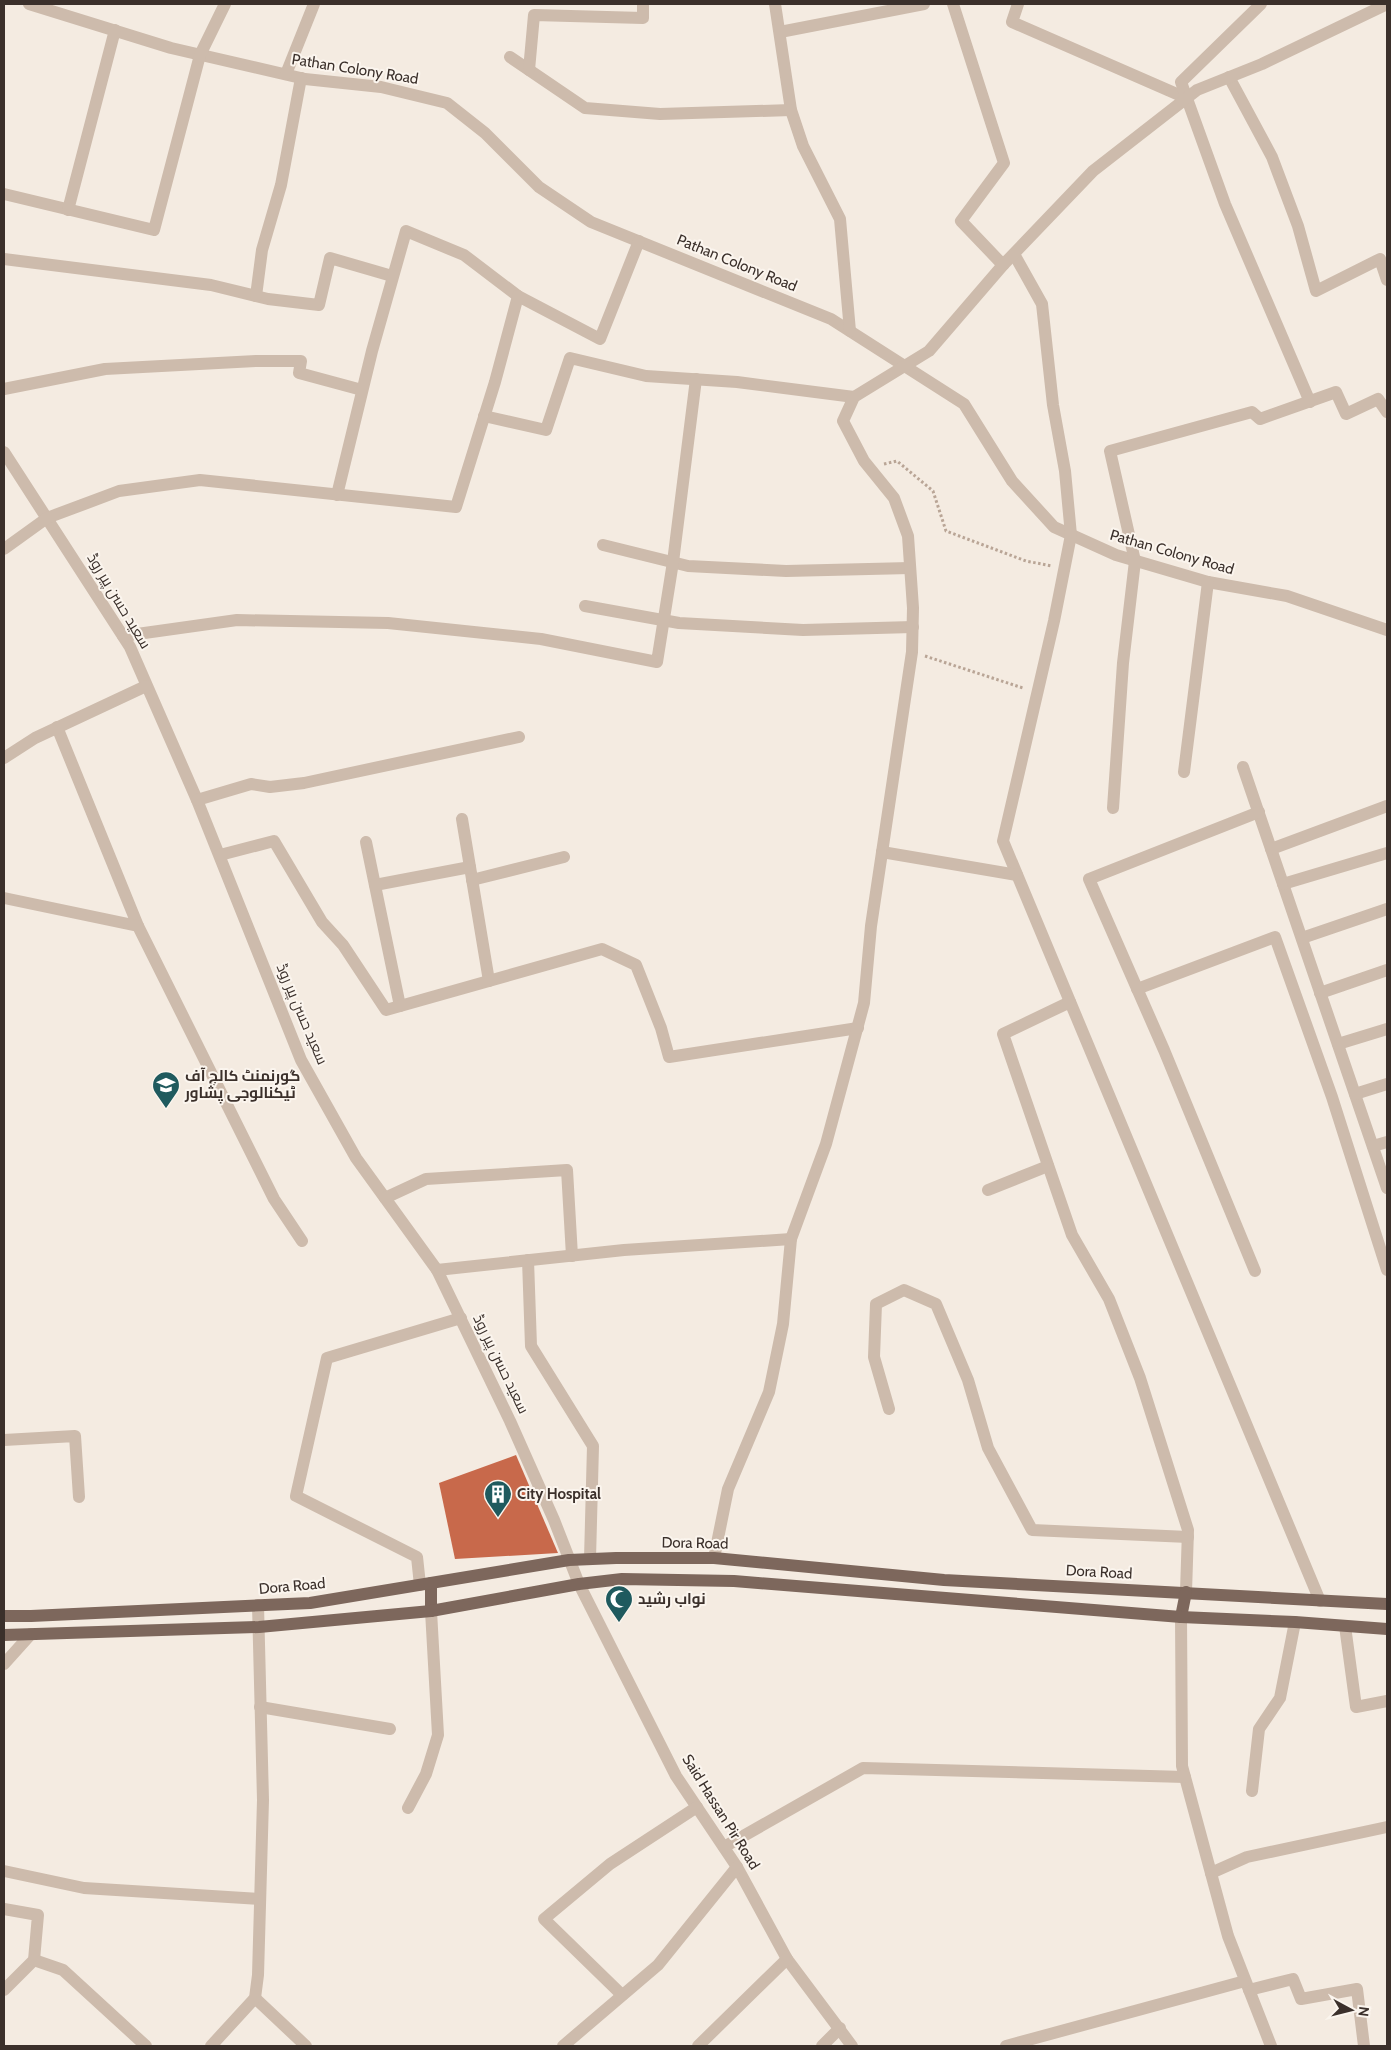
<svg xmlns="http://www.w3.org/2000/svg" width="1391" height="2050" viewBox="0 0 1391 2050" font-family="Cabin,Cairo,sans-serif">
  <rect width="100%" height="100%" fill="#f4ebe1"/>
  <path fill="#c8694b" d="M516 1455 558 1553 455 1559 439 1483Z"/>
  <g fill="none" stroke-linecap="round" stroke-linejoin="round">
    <g stroke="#b9a596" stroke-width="3" stroke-dasharray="2.5 2.5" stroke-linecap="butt">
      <path d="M884 464 897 461 933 491 946 531 1026 561 1052 566"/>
      <path d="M925 656 1023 688"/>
    </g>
    <g stroke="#cdbbac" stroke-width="12">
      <path d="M29 4 171 48 305 79 381 87 447 103 485 133 539 187 591 222 831 319 964 404 1012 481 1054 527 1116 555 1208 582 1287 596 1387 630"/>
      <path d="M775 4 791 110 803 146 840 219 850 331"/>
      <path d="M953 4 1004 163 961 221 1003 265"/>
      <path d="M1018 4 1012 22 1186 98"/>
      <path d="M1261 4 1181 82 1225 204 1310 402"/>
      <path d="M780 32 924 4"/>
      <path d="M510 57 585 108 660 114 791 110"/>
      <path d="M529 70 534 15 643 18V4"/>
      <path d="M286 74 314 4"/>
      <path d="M1229 77 1272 157 1298 226 1316 291 1380 259 1387 280"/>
      <path d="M4 194 154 230 200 55 225 4"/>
      <path d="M68 210 115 30"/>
      <path d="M1014 254 1042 304 1053 405 1065 471 1071 535 1054 621 1003 841 1320 1601"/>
      <path d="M4 259 211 285 268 299 319 305 330 258 392 276"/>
      <path d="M256 296 262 250 281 185 301 78"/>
      <path d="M4 389 105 369 256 361H301L299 373 362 390"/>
      <path d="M484 416 546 430 570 358 646 376 737 382 854 397"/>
      <path d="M4 452 130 647 197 800 301 1060 356 1158 437 1270 510 1421 554 1520 579 1584 676 1776 737 1867 787 1959 852 2046"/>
      <path d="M337 495 372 351 406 231 464 255 518 296"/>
      <path d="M603 545 688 566 786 571 910 568"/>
      <path d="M4 549 47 518 119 491 200 480 456 507 495 382 518 296 600 339 639 241"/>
      <path d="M585 606 679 623 803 630 913 627"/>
      <path d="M123 636 237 620 388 623 541 639 657 662 673 562 696 379"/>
      <path d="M57 727 138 926"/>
      <path d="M4 758 35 738 146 686"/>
      <path d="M1243 767 1387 1188"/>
      <path d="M1184 772 1208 582"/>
      <path d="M197 800 251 784 270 787 304 783 519 737"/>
      <path d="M1113 808 1123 663 1135 561 1110 451 1252 412 1260 419 1336 392 1346 414 1378 399 1387 412"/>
      <path d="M462 819 489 981"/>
      <path d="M366 842 400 1006"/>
      <path d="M1271 849 1387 806"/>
      <path d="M882 852 1017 875"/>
      <path d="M220 855 274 841 322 922 343 945 386 1010 602 949 636 965 661 1028 669 1057 858 1028"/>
      <path d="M472 880 564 857"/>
      <path d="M1283 884 1387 853"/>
      <path d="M375 885 470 867"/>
      <path d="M4 898 138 926 274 1199 302 1241"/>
      <path d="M1302 938 1387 909"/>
      <path d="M1137 989 1275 937 1332 1097 1387 1270"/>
      <path d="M1320 993 1387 970"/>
      <path d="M1070 1002 1003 1034 1072 1235 1109 1299 1140 1378 1188 1530 1186 1592"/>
      <path d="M1338 1044 1387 1029"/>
      <path d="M1355 1094 1387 1084"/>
      <path d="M1373 1146 1387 1142"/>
      <path d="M988 1190 1048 1166"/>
      <path d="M385 1198 426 1179 567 1170 572 1256"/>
      <path d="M528 1260 531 1346 593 1446 590 1559"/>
      <path d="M437 1270 624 1250 791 1239"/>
      <path d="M1255 1271 1164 1050 1089 879 1259 812"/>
      <path d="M889 1409 874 1357 876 1304 904 1290 936 1304 968 1380 988 1448 1032 1530 1188 1537"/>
      <path d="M4 1440 75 1436 79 1497"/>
      <path d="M714 1558 728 1489 769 1392 783 1324 791 1239 826 1144 864 1003 871 926 912 652 913 608 908 536 894 498 864 461 843 421 854 397 929 351 1003 265 1093 171 1197 90 1262 64 1387 4"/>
      <path d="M420 1585 417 1557 296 1496 327 1358 461 1318"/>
      <path d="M1181 1617 1182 1766 1228 1936 1271 2046"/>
      <path d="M1345 1626 1356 1707 1387 1701"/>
      <path d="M4 1664 31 1634"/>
      <path d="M260 1707 390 1729"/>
      <path d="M1252 1791 1259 1729 1280 1698 1295 1622"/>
      <path d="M408 1808 426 1774 438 1735 431 1611"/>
      <path d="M724 1847 863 1768 1185 1777"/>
      <path d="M4 1871 84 1888 260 1899"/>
      <path d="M1211 1873 1247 1857 1387 1827"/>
      <path d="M4 1909 38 1915 34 1960 4 1990"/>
      <path d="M34 1960 63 1970 146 2046"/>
      <path d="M1249 1990 1293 1979 1301 1999 1357 1989 1364 2046"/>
      <path d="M622 1995 544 1919 610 1864 697 1807"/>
      <path d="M255 1998 306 2046"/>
      <path d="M211 2046 255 1998 258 1975 263 1800 258 1605"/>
      <path d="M563 2046 658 1965 737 1867"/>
      <path d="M698 2046 787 1959"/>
      <path d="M822 2046 840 2028"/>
      <path d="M1006 2046 1245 1981"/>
    </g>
    <g stroke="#7d675c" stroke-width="12">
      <path d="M431 1583V1611"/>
      <path d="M4 1616H31L310 1603 569 1560 616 1558H714L944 1580 1387 1604"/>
      <path d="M1181 1617 1186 1592"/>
      <path d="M4 1635 259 1627 431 1611 579 1584 622 1579 734 1581 1181 1617 1295 1622 1387 1629"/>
    </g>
  </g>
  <defs>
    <g id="university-pin" transform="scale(1.4375)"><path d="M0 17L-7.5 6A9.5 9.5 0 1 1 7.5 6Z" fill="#1f5a5e" stroke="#fbf5ee"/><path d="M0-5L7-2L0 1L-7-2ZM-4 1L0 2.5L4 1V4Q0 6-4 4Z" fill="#fff"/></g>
    <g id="building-pin" transform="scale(1.4375)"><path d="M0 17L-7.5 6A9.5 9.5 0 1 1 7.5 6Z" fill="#1f5a5e" stroke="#fbf5ee"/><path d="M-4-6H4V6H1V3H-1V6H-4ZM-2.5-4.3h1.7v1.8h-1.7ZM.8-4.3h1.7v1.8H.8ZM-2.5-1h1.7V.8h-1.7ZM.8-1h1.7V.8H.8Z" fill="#fff"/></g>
    <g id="mosque-pin" transform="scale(1.4375)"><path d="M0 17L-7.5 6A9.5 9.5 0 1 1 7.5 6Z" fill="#1f5a5e" stroke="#fbf5ee"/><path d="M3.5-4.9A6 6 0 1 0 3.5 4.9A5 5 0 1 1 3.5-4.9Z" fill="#fff"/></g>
  </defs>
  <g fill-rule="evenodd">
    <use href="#university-pin" x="166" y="1085"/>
    <use href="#building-pin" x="498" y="1494"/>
    <use href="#mosque-pin" x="619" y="1599"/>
  </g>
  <g text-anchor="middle" stroke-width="4" stroke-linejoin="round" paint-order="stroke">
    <g font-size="15" fill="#3b302b" stroke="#fbf5ee">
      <text transform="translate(355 69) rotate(9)" y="5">Pathan Colony Road</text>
      <text transform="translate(737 263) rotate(22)" y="5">Pathan Colony Road</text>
      <text transform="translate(1172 552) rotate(16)" y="5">Pathan Colony Road</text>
      <text transform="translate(119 601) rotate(59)" y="5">سعید حسن پیر روڈ</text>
      <text transform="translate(302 1014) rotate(67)" y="5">سعید حسن پیر روڈ</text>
      <text transform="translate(501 1364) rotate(64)" y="5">سعید حسن پیر روڈ</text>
      <text transform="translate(695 1543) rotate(1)" y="5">Dora Road</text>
      <text transform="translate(1099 1572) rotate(3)" y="5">Dora Road</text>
      <text transform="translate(292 1586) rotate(-5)" y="5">Dora Road</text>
      <text transform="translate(721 1812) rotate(58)" y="5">Said Hassan Pir Road</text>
    </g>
    <g font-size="15" font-weight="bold" fill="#3b302b" stroke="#fbf5ee" text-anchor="start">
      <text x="185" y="1081">گورنمنٹ کالج آف<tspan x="185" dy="17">ٹیکنالوجی پشاور</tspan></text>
      <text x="517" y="1499">City Hospital</text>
      <text x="638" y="1604">نواب رشید</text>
    </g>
  </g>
  <rect width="1391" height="2050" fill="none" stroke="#3b302b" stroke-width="10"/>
  <g transform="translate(1351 2010) rotate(97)" stroke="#fbf5ee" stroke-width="4" paint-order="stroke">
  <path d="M0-4L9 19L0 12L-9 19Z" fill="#3b302b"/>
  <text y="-8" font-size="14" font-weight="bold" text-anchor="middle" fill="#3b302b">N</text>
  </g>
</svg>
